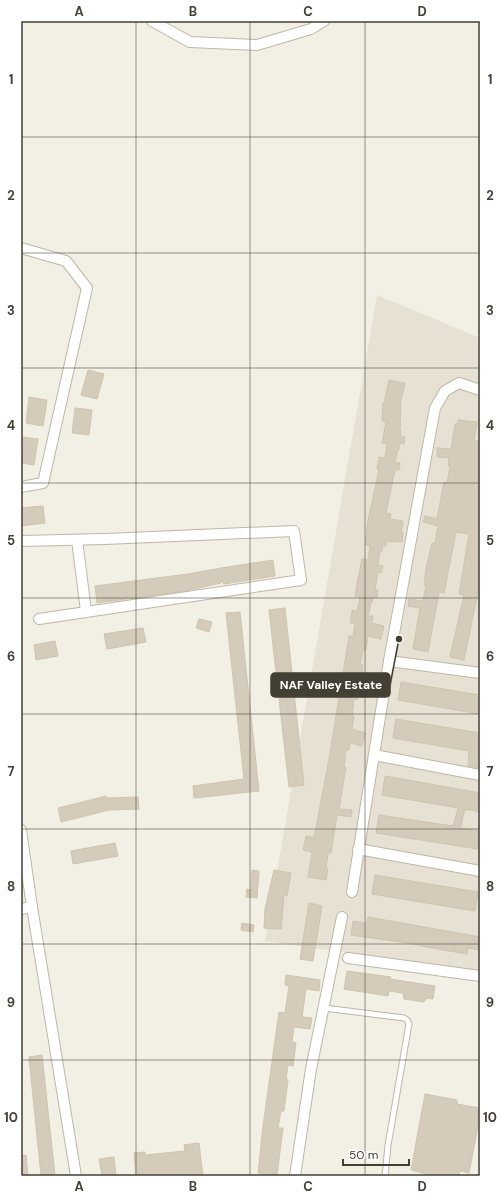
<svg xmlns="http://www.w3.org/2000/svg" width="501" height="1197" viewBox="0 0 501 1197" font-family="'DM Sans',sans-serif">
  <rect width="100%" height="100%" fill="#f2efe4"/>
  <path fill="#e6e1d3" d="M377 295 480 338V972L265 941Z"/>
  <g fill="#d4cbba" stroke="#cfc4ad">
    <path d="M88 370 104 374 97 399 81 395Z"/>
    <path d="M389 380 405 383 400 404H401L400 430 401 431 400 436 405 437 404 444 400 443 399 449H398L395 462 400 463 399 470H395L386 513 391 514 390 519 403 521 401 532H403L402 542 387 541 386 546 383 545 382 551H380L378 565 383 566 381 573 378 572 375 590H378L377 597H373L372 602H371L368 616H373L372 623 384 626 381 639 368 636 366 650H363L360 665H363L361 677 357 700 354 699 352 716H354L352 729 365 733 362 746 350 743 349 750H346L344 767H346L339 809 352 810 351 817 337 815 331 853H328L326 868 328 869 326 880 308 877 312 852 303 850 306 836 314 838 329 759 349 636H353L355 623H350L352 610 357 611 360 597 355 596 357 584 362 559 368 560 370 546 365 545 368 520 379 470 377 469 379 457 385 458 387 444 382 443 386 422 382 421 383 403H384Z"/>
    <path d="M29 397 47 400 43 426 26 423Z"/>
    <path d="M75 408 92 410 89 435 72 433Z"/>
    <path d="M458 420 477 422 474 441H480V592H478L464 660 450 657 464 595 459 594 469 534 456 532 444 593 439 592 428 652 413 649 420 608 408 606 409 599 422 601V600H423L426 585H424L426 569 432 543H435L438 526 423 522 425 516 437 519 444 482 447 483 450 466H448L449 458 437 457V448L451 449 455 424H457Z"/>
    <path d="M21 437 38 439 34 465 21 463Z"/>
    <path d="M43 506 45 523 21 526V508Z"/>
    <path d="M273 560 275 576 224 584 223 583 222 580 221 583 185 591 97 603 95 586 188 574 221 568Z"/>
    <path d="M285 608 304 785 289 787 269 610Z"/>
    <path d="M240 612 259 791 194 798 193 786 244 779 226 613Z"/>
    <path d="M199 619 212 622 209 632 196 628Z"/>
    <path d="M143 628 146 642 107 649 104 634Z"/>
    <path d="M55 641 58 656 36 660 34 645Z"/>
    <path d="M401 682 480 695V714L398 700Z"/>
    <path d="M396 719 480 733V768L468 766 469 751 393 738Z"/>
    <path d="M385 776 480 793V812L465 809 460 828 480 831 478 849 376 833 379 815 453 826 458 808 382 795Z"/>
    <path d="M106 796V798L138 797 139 809 109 810 61 822 58 808Z"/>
    <path d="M115 843 118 856 73 864 71 851Z"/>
    <path d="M252 870 259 871 257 898 246 897 247 889 251 890Z"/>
    <path d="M274 870 291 873 287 896 284 895 281 929 264 928 265 909Z"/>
    <path d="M375 875 478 892 475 911 372 894Z"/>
    <path d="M309 903 322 906 313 961 300 959Z"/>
    <path d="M368 917 480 937V950L468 948 467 954 421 946V945L351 935 353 921 367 923Z"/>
    <path d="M242 923 254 925 253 932 241 930Z"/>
    <path d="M347 971 391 977 390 979 435 986 433 999 426 998 424 1002 404 999 403 993 389 991 388 996 344 989Z"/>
    <path d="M286 975 320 980 319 991 306 989 302 1017 312 1018 310 1029 294 1027 292 1042 296 1043 293 1066 288 1065 286 1079 288 1080 284 1111H281L278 1128H283L277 1175 258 1173 263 1126 279 1012 285 1013 289 986 285 985Z"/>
    <path d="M42 1055 55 1176H41L29 1057Z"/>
    <path d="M425 1094 457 1100V1104L480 1108 478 1114 480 1115 469 1173 460 1171 459 1176H434L411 1170Z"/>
    <path d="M199 1143 203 1176H136L134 1153 145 1152V1155L185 1151 184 1145Z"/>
    <path d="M26 1155 28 1176H21V1156Z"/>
    <path d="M114 1157 116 1176H102L99 1159Z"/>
  </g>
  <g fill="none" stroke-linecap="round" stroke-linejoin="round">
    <g stroke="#beb7a7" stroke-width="7">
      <path id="service" d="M324 1008 404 1018 407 1020 409 1024 388 1145 385 1176"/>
    </g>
    <g stroke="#beb7a7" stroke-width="12">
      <g id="minor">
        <path d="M152 21 190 42 257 45 311 29 324 21"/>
        <path d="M21 248 66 261 87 288 43 483 21 487"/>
        <path d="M77 540 86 611"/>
        <path d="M21 541 105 539 294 531 301 580 39 619"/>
        <path d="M389 661 435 408 445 391 459 383 480 390"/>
        <path d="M374 755 480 775"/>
        <path d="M21 830 32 907 76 1176"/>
        <path d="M358 849 480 871"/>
        <path d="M352 892 389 661 480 673"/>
        <path d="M21 909 32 907"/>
        <path d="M348 958 480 976"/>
        <path d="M295 1176 311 1069 342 917"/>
      </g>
    </g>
    <use href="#service" stroke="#fff" stroke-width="5"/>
    <use href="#minor" stroke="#fff" stroke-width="10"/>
  </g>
  <path fill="none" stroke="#443f34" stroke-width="1" stroke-opacity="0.55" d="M136 21V1176M250 21V1176M365 21V1176M21 137H480M21 253H480M21 368H480M21 483H480M21 598H480M21 714H480M21 829H480M21 944H480M21 1060H480"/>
  <path fill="none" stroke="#443f34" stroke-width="1.5" d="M399 639L390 685"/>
  <circle fill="#443f34" stroke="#fff" stroke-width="1.5" cx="399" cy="639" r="4"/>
  <rect fill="#443f34" stroke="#443f34" stroke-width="1.5" x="271" y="673" width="119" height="24" rx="4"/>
  <g font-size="12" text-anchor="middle" font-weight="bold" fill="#fff">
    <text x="331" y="689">NAF Valley Estate</text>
  </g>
  <rect width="501" height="1197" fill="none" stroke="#ffffff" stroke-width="44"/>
  <path d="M343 1159v6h66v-6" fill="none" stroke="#443f34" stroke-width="2"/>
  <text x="349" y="1159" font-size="12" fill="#443f34" stroke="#ffffff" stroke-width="3" paint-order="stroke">50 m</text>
  <rect x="22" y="22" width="457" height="1153" fill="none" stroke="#443f34" stroke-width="1.5"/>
  <g font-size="13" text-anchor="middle" font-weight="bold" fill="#443f34">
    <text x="79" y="16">A</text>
    <text x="193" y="16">B</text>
    <text x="308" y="16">C</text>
    <text x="422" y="16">D</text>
    <text x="11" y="84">1</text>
    <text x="490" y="84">1</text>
    <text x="11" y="200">2</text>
    <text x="490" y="200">2</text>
    <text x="11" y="315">3</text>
    <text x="490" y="315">3</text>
    <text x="11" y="430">4</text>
    <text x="490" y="430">4</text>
    <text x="11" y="545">5</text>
    <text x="490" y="545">5</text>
    <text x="11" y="661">6</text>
    <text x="490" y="661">6</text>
    <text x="11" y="776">7</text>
    <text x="490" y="776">7</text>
    <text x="11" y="891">8</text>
    <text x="490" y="891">8</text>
    <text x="11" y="1007">9</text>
    <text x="490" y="1007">9</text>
    <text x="11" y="1122">10</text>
    <text x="490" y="1122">10</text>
    <text x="79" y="1191">A</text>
    <text x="193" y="1191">B</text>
    <text x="308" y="1191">C</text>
    <text x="422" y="1191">D</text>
  </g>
</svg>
